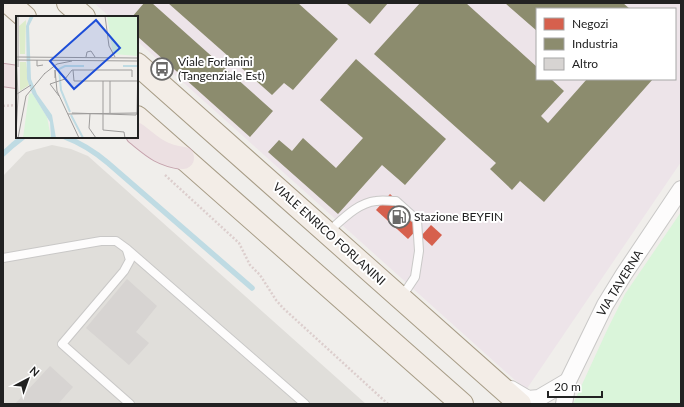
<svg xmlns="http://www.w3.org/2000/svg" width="684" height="407" viewBox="0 0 684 407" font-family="Lato,sans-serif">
  <rect width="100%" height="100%" fill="#f0eeeb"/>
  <path fill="#ede4e9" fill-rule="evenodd" d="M94 3H681V162L526 390 137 41V17H110ZM537 9H675V79H537Z"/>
  <path fill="#e0deda" d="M52 145 71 149 88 156 366 404H3V176L26 152Z"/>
  <path fill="#daf5da" d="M681 212V404H573L608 328 625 294Z"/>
  <g fill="#d6604d">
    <path d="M390 194 422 224 408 239 376 210Z"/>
    <path d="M431 225 442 235 432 246 421 236Z"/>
  </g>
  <g fill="#8c8c6e">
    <path d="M144 3H152L273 111 250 137 137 36V17H132Z"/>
    <path d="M168 3H298L338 39 293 90 284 83 272 95Z"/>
    <path d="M346 3H388L370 24Z"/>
    <path d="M420 3H466L537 67V79H551L564 91 541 116 548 123 587 79H653L544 202 520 181 512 190 490 169 496 163 374 54Z"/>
    <path d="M505 3H623L630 9H537V31Z"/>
    <path d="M356 59 446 139 405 185 382 165 338 214 268 152 279 140 292 151 303 138 336 168 363 138 320 100Z"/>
  </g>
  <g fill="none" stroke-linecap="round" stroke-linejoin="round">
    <g stroke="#bfdbe3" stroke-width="5.5">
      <path d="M65 137C81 143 95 152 108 163L252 288"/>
      <path d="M3 154 13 145 23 137"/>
    </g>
  </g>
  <g fill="#d7d4d2">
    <path d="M127 279 157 306 136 332 149 343 129 365 86 328Z"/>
    <path d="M50 366 73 387 58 404H15Z"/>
  </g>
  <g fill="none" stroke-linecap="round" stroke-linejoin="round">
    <g stroke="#c9c8c7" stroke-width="10">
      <g id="service">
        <path d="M328 232C342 220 357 203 376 201 382 200 389 201 396 201L417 220 419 251 415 277 401 298"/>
        <path d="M127 250 130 260 124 271 62 344 130 404"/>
        <path d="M3 258 101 241H116L127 249 305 404"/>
      </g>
    </g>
    <g stroke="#c9c8c7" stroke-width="18">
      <g id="minor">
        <path d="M511 389 528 399 539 398 568 381"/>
        <path d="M564 404 568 381 605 305 624 274 681 189"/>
      </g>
    </g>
    <g stroke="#a79c86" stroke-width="24">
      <g id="primary">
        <path d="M9 3 25 17"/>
        <path d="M68 3 84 17"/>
        <path d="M137 64 520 404"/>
        <path d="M137 117 462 404"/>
      </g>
    </g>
    <g stroke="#c5a2ac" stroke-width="24">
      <g id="motorway">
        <path d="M3 75 17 77"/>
        <path d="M137 134C153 147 161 155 183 158"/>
      </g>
    </g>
    <g stroke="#dccecd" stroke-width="2.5" stroke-dasharray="2 2" stroke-linecap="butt">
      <path d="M3 106 17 105"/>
      <path d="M165 175 239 243 250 265 260 275 276 300 283 308 388 404"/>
    </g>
    <use href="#service" stroke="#fdfcfc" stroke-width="8"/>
    <use href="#minor" stroke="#fdfcfc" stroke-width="16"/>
    <use href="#primary" stroke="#f3ede7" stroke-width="22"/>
    <use href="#motorway" stroke="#ece0e2" stroke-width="22"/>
  </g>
  <defs>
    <g id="bus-ring" transform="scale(1.15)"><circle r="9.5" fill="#fff" stroke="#6a6968" stroke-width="1.5"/><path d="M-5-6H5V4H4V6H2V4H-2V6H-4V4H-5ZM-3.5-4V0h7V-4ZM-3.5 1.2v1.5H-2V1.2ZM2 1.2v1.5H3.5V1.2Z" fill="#6a6968"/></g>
    <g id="fuel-ring" transform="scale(1.15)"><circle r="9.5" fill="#fff" stroke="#6a6968" stroke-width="1.5"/><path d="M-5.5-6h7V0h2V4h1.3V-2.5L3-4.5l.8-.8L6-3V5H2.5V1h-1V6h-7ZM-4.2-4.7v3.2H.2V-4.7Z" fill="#6a6968"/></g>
  </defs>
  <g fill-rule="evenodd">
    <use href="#bus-ring" x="162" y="69"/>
    <use href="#fuel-ring" x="399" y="217"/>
  </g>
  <g text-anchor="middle" stroke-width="4" stroke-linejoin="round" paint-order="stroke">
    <g font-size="12" fill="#222" stroke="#fff" text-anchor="start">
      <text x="178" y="66">Viale Forlanini<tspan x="178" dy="14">(Tangenziale Est)</tspan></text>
      <text x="414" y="221">Stazione BEYFIN</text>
    </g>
    <g font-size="12" fill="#222" stroke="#fff">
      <text transform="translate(329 234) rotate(42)" y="4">VIALE ENRICO FORLANINI</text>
      <text transform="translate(620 283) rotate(-58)" y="4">VIA TAVERNA</text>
    </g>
  </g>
  <g transform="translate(16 16)">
    <rect width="122" height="122" fill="#f0eeeb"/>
    <path d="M10 4 9 38H4L3 10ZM4 46H10L13 69 4 75Z" fill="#ddeccb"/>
    <path d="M91 0H122V40L97 38ZM16 77 31 101 35 122H7L13 78Z" fill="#daf5da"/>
    <path d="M14 0H18L13 10 15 63 21 78 36 99 40 122H35L34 106 16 77 11 63 10 10Z" fill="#bfdbe3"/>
    <path fill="none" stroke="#bfdbe3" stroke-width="2" d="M107 50H121M54 96 45 74 43 53 49 50H68M55 99 67 122"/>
    <path fill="none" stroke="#9e9c9b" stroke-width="1" d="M2 0V51M47 0H66M89 0 93 30 99 41M0 30 2 81 0 119M0 41 122 42M70 41 71 36 75 35 79 41M0 44 122 45M21 44V50L27 49M57 54 58 65H122M28 58 41 48 56 45M39 62V54L41 75 63 122M87 65V114L108 116 109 122M94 65V97M1 78 15 69M43 80 34 68 49 63 56 54H116V61M56 97 120 99 121 97M121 97 122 45M52 98 121 97M74 98 73 112 80 122M2 122 10 80 29 57"/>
    <path fill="#1d4ed8" fill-opacity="0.15" stroke="#1d4ed8" stroke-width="2" d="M80 4 104 32 58 73 34 45Z"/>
    <rect width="122" height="122" fill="none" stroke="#222" stroke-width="2"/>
  </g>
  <rect width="684" height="407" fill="none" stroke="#222222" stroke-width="8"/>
  <rect x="536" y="8" width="140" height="72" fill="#ffffff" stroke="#a7a7a7"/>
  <rect x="544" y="18" width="20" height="12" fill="#d6604d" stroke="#a7a7a7"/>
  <text x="572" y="28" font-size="12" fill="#222222">Negozi</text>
  <rect x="544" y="38" width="20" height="12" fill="#8c8c6e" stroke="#a7a7a7"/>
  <text x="572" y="48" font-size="12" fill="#222222">Industria</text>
  <rect x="544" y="58" width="20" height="12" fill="#d7d4d2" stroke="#a7a7a7"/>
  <text x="572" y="68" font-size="12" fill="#222222">Altro</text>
  <g transform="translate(28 379) rotate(41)" stroke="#ffffff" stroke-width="3" paint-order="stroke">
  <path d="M0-3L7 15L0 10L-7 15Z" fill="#222222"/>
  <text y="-6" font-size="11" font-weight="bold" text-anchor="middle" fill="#222222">N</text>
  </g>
  <path d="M548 391v6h54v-6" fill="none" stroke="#222222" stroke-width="2"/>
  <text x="554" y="391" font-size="12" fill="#222222" stroke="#ffffff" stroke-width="3" paint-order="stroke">20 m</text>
</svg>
